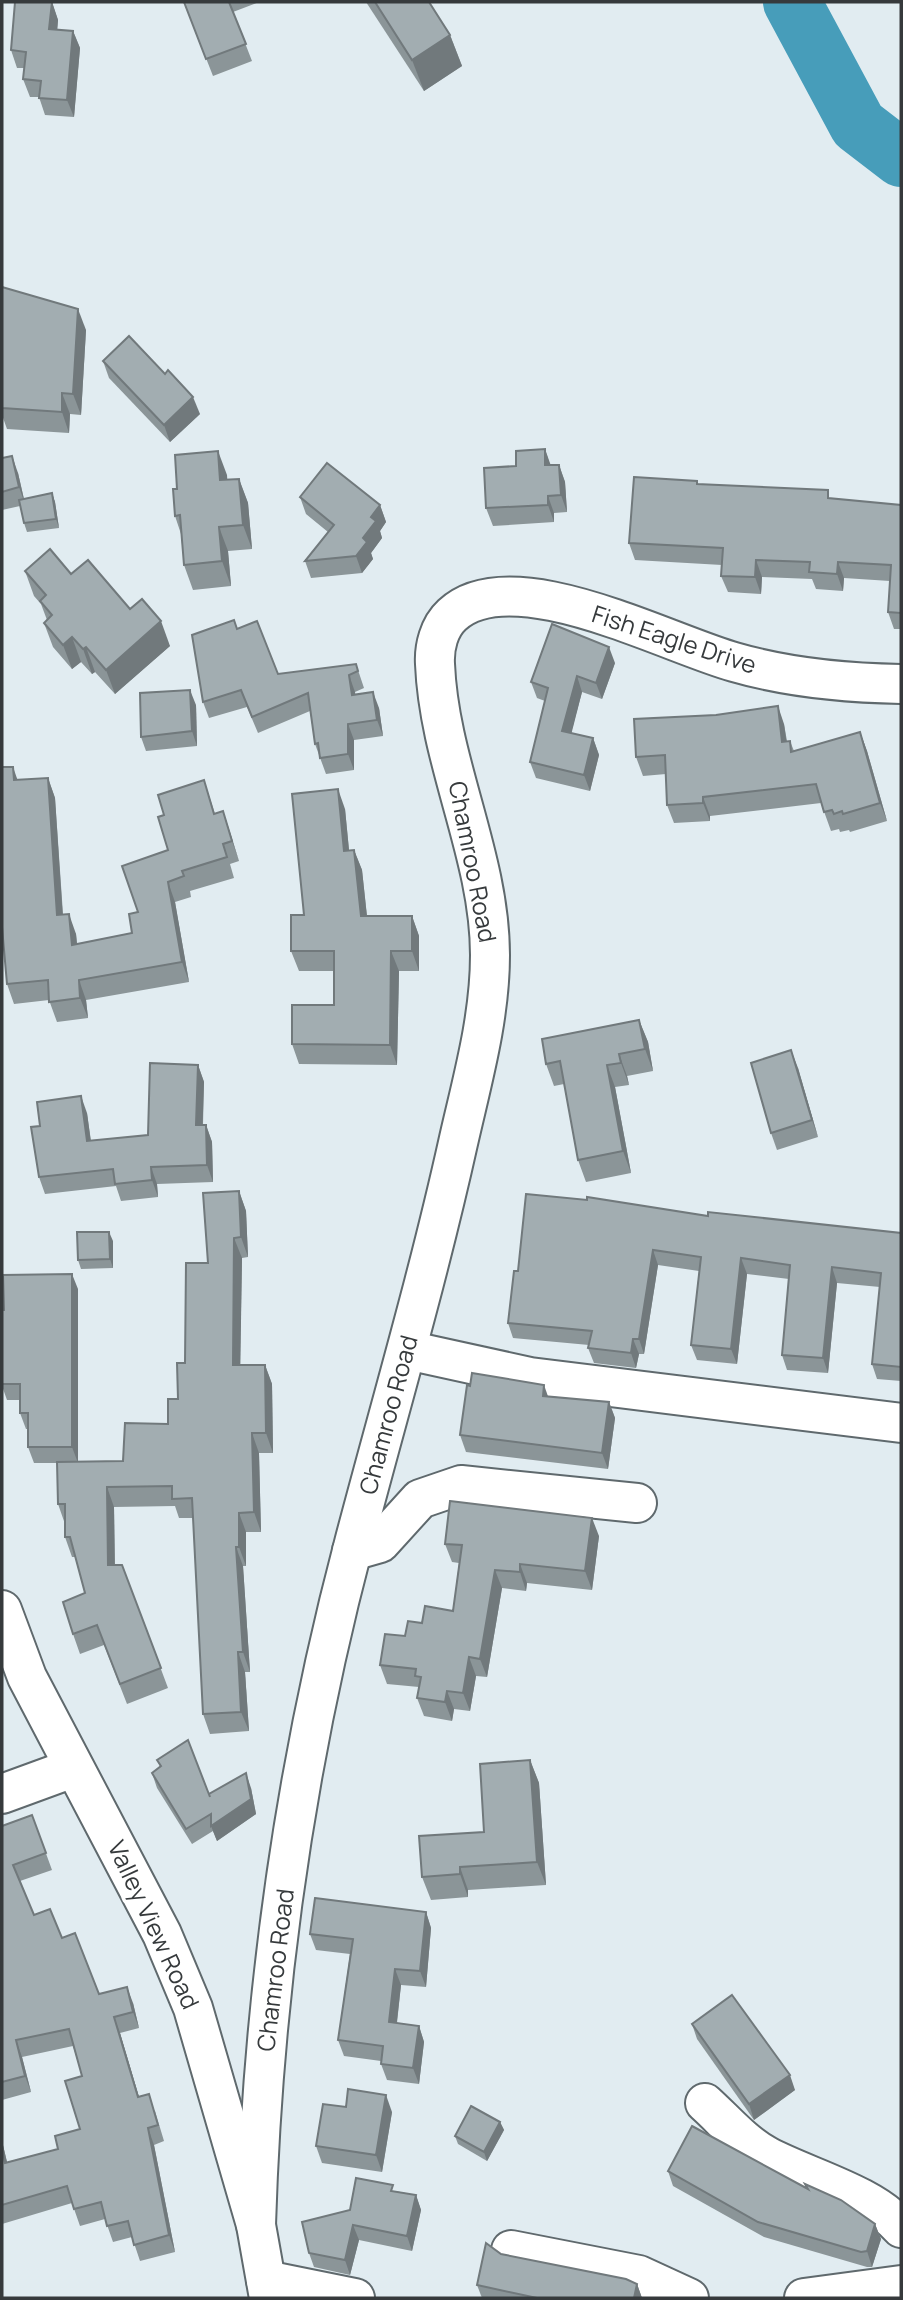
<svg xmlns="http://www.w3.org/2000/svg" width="903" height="2300" viewBox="0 0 903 2300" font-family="Manrope,sans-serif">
  <rect width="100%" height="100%" fill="#e1ecf1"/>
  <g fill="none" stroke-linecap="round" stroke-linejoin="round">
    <path stroke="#479dba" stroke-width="58" d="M792 2 858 125 901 158"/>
    <g stroke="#5f696d" stroke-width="42">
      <g id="minor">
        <path d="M407 1350 530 1377 901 1423"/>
        <path d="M352 1551 380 1543 420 1499 461 1485 637 1503"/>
        <path d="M2 1610 27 1677 162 1934 193 2008 256 2225 269 2298"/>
        <path d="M2 1794 73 1768"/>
        <path d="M705 2103C725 2121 743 2143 767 2156 806 2177 873 2194 901 2228"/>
        <path d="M256 2225C263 1995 295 1766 354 1543 389 1410 428 1278 458 1143 472 1081 490 1019 490 955 490 856 439 763 435 664 434 647 439 627 452 615 511 560 666 643 734 662 789 678 844 683 901 684"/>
        <path d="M511 2250 639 2275 689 2298"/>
        <path d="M266 2280 355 2298"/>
        <path d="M804 2298 901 2285"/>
      </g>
    </g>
    <use href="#minor" stroke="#fff" stroke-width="38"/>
  </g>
  <g fill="#8b9598">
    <path d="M52 2 58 20 57 30 73 31 80 48 74 117 45 115 39 97H30L23 79 24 68H17L11 50Z"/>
    <path d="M184 2H259L233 12 252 61 213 76Z"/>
    <path d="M366 2H429L450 35 462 66 424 91Z"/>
    <path d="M2 287 86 330 81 415 70 414 69 433 7 429 2 415Z"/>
    <path d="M103 361 200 414 170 442 109 378Z"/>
    <path d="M545 449 550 465H559L565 482 567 512 554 513V522L493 526 486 508 516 466Z"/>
    <path d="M2 458 18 473 24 499 52 493 55 502 59 528 27 532 24 523 20 506 2 510Z"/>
    <path d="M227 475V479H239L248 503 252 549 228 551 231 586 193 590 184 565 181 534 175 516Z"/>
    <path d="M697 481 699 485 901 505V629H894L888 612 890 581 844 578 843 591 816 589 812 579 762 577 761 594 728 592 721 576 722 565 635 560 629 543Z"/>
    <path d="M300 497 380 505 386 522 380 531 382 538 371 553 373 559 362 573 311 578 305 561 328 532 306 514Z"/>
    <path d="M25 571 71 574 130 609 170 646 115 694 95 672 92 674 81 662 72 669 53 647 44 623 47 620 41 604 34 596Z"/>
    <path d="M237 629 278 674 356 664 364 688 355 692V694L379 708 383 736 354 740V770L326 774 315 744 310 711 258 733 247 707 209 718 203 702Z"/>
    <path d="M615 663 602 699 582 692 571 733 593 738 599 755 590 791 536 778 530 762 545 701 537 698 531 682Z"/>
    <path d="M196 705 197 746 146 751 141 737Z"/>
    <path d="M784 724 787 741H790L794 751 860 732 867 751 887 821 850 832 849 830 840 832 839 829 831 831 821 803 710 816V821L674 823 667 805 666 774 643 776 636 757Z"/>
    <path d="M48 778 55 798 63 914 76 934 77 944 132 933 138 912 168 850 164 815 204 780 215 814 223 811 239 861 230 864 234 878 190 891 191 897 175 902 189 982 86 1000 88 1018 57 1022 49 1000 14 1004 7 984 18 780Z"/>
    <path d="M345 809 349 850H354L362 870 367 916H412L419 936V971H399L397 1065 299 1064 292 1044 334 1005V971H299L291 951Z"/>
    <path d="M639 1020 648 1042 653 1071 627 1076 629 1085 615 1087 631 1173 586 1182 578 1160 564 1084 554 1086 546 1064Z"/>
    <path d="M198 1065 204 1082 203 1125H206L212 1142 213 1182 157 1184 158 1197 121 1201 116 1186 45 1194 39 1177 40 1126 87 1113 91 1141 148 1135Z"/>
    <path d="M798 1068 818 1137 777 1150 771 1133Z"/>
    <path d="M239 1191 246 1211 248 1257 242 1258 240 1365H265L272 1384 273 1453H259L261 1532H246V1566H243L250 1672H245L249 1731 210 1734 203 1714 193 1518H179L175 1506 114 1507 115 1565H122L168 1688 127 1704 104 1645 80 1654 73 1634 85 1593 75 1557H72L65 1537V1524L58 1504 57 1463H34L28 1447V1429H26L20 1413V1400H7L2 1386V1310L78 1289V1462L123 1461 168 1424 178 1399 208 1263Z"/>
    <path d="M708 1216 901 1233V1381L877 1379 872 1364 880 1287 837 1283 828 1373 787 1370 782 1355 789 1279 747 1274 737 1364 697 1360 691 1345 699 1271 658 1265 644 1354H639L636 1368 594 1363 588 1348 589 1345 513 1338 508 1323 518 1271Z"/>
    <path d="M113 1241V1268L81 1269 78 1260Z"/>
    <path d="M548 1396 609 1402 615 1418 608 1469 466 1452 460 1435Z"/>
    <path d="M599 1536 592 1590 527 1583 526 1591 502 1588 487 1677 476 1676 470 1711 454 1709 452 1721 424 1716 417 1698 419 1687 387 1684 380 1665 405 1636 422 1623 453 1611 459 1563 452 1562 445 1544Z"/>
    <path d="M157 1760 210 1797 251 1788 256 1814 217 1841 213 1831 192 1844 157 1788 152 1773 160 1767Z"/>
    <path d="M530 1760 539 1783 546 1885 468 1890V1897L431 1900 422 1877 484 1832Z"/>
    <path d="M32 1815 52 1870 20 1881 34 1915 62 1938 99 1994 133 2003 139 2028 120 2033 139 2097 155 2111 164 2141 154 2145 175 2252 140 2261 132 2237 113 2242 105 2219 80 2226 72 2203 2 2224V2141L7 2162 58 2149 80 2129 82 2076 73 2046 22 2057 31 2092 2 2100V1826Z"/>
    <path d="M426 1912 431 1928 426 1987 401 1985 397 2023 419 2026 424 2042 419 2084 387 2080 381 2064V2061L344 2056 338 2040 350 1954 316 1950 310 1934Z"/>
    <path d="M692 2024 795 2090 754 2120 697 2039Z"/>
    <path d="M346 2107 392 2112 382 2172 322 2163 316 2146Z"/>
    <path d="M500 2122 504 2130 487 2161 458 2144 455 2136Z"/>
    <path d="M668 2171 806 2188 805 2184 875 2224 881 2239 872 2267H867L764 2237 673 2186Z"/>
    <path d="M395 2191 416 2195 421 2210 412 2251 359 2240 350 2275 314 2267 309 2253 350 2210Z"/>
    <path d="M637 2284 642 2298H482L477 2285Z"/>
  </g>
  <g fill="#71797c">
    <path d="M52 2 58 20 56 46 49 29Z"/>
    <path d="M73 31 80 48 74 117 67 100Z"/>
    <path d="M450 35 462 66 424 91 412 60Z"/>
    <path d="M78 309 86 330 81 415 73 394Z"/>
    <path d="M62 393 70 414 69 433 62 412Z"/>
    <path d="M193 397 200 414 170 442 164 425Z"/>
    <path d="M545 449 551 466 545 465Z"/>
    <path d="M218 451 227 475 229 504 220 480Z"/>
    <path d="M12 456 18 473 25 504 19 487Z"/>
    <path d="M559 465 565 482 567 512 561 495Z"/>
    <path d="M239 479 248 503 252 549 243 525Z"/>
    <path d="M52 493 55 502 59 528 56 519Z"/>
    <path d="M548 496 554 513V522L548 505Z"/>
    <path d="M380 505 386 522 380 531 382 538 371 553 373 559 362 573 356 556 371 517Z"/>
    <path d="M219 527 228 551 231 586 222 561Z"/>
    <path d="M756 560 762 577 761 594 755 577Z"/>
    <path d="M838 562 844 578 843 591 837 574Z"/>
    <path d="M161 621 170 646 115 694 106 670Z"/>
    <path d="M72 637 81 662 72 669 63 645Z"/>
    <path d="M86 647 95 672 92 674 83 649Z"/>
    <path d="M609 647 615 663 602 699 596 683Z"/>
    <path d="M349 675 355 692 358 711 352 695Z"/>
    <path d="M577 676 582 692 568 747 562 731Z"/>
    <path d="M190 690 196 705 197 746 192 731Z"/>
    <path d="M373 692 379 708 383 736 377 720Z"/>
    <path d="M778 706 784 724 789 760 782 742Z"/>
    <path d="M348 724 354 740V770L348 754Z"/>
    <path d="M860 732 867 751 887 821 880 803Z"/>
    <path d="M593 738 599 755 590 791 584 775Z"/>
    <path d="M13 767 20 787 14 780Z"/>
    <path d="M48 778 55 798 64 935 57 915Z"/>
    <path d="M338 789 345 809 351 871 344 851Z"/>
    <path d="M703 797 710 816V821L703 803Z"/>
    <path d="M223 811 230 832 239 861 232 841Z"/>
    <path d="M354 850 362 870 369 936 361 916Z"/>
    <path d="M168 882 175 902 189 982 182 962Z"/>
    <path d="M69 914 76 934 79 965 72 945Z"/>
    <path d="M412 916 419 936V971L412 951Z"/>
    <path d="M391 951 399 971 397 1065 390 1045Z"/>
    <path d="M79 980 86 1000 88 1018 80 998Z"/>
    <path d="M639 1020 648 1042 653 1071 645 1049Z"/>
    <path d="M791 1050 798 1068 818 1137 812 1120Z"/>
    <path d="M619 1054 627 1076 629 1085 621 1063Z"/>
    <path d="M198 1065 204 1082 202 1142 196 1125Z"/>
    <path d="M607 1065 615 1087 631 1173 623 1151Z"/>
    <path d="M81 1096 87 1113 93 1158 87 1141Z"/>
    <path d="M206 1125 212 1142 213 1182 207 1165Z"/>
    <path d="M151 1167 157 1184 158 1197 152 1180Z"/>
    <path d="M239 1191 246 1211 248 1257 241 1237Z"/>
    <path d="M109 1232 113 1241V1268L110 1259Z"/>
    <path d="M234 1238 242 1258 240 1385 233 1365Z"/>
    <path d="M653 1250 658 1265 644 1354 639 1339Z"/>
    <path d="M741 1258 747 1274 737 1364 731 1349Z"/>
    <path d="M832 1267 837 1283 828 1373 823 1358Z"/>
    <path d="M72 1274 78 1289V1463L72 1447Z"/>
    <path d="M633 1339 639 1354 636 1368 631 1353Z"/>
    <path d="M265 1365 272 1384 273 1453 266 1433Z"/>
    <path d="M544 1385 550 1402 543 1396Z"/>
    <path d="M609 1402 615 1418 608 1469 602 1453Z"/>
    <path d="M252 1433 259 1453 261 1532 254 1512Z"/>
    <path d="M107 1487 114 1507 115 1585 108 1565Z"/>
    <path d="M239 1513 246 1532V1566L239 1547Z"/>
    <path d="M592 1518 599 1536 592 1590 585 1571Z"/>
    <path d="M236 1547 243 1566 250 1672 243 1652Z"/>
    <path d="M520 1564 527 1583 526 1591 520 1572Z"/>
    <path d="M495 1570 502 1588 487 1677 480 1659Z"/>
    <path d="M238 1652 245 1672 249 1731 241 1712Z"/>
    <path d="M469 1657 476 1676 470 1711 463 1693Z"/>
    <path d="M447 1691 454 1709 452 1721 445 1702Z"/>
    <path d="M530 1760 539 1783 546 1885 537 1862Z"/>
    <path d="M246 1773 251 1788 256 1814 217 1841 211 1826Z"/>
    <path d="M460 1867 468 1890V1897L460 1874Z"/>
    <path d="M426 1912 431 1928 426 1987 420 1971Z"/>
    <path d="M395 1969 401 1985 395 2038 389 2022Z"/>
    <path d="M127 1987 133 2003 139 2028 133 2012Z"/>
    <path d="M114 2017 120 2033 144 2114 138 2097Z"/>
    <path d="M419 2026 424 2042 419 2084 413 2068Z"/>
    <path d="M16 2040 22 2057 31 2092 25 2076Z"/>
    <path d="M790 2075 795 2090 754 2120 749 2104Z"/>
    <path d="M386 2095 392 2112 382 2172 376 2155Z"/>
    <path d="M500 2122 504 2130 487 2161 484 2152Z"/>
    <path d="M148 2128 154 2145 175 2252 169 2235Z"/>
    <path d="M2 2141 11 2179 5 2163 2 2148Z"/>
    <path d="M416 2195 421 2210 412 2251 407 2236Z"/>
    <path d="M875 2224 881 2239 872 2267 867 2251Z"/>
    <path d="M353 2225 359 2240 350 2275 345 2260Z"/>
    <path d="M637 2284 642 2298H634Z"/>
  </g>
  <g fill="#a2adb1" stroke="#71797c" stroke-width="2">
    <path d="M15 2H52L49 29 73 31 67 100 39 98 41 81 23 79 26 52 11 50Z"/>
    <path d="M184 2H229L246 44 206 59Z"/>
    <path d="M375 2H429L450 35 412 60Z"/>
    <path d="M2 287 78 309 73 394 62 393V412L2 408Z"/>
    <path d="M129 336 165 374 168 370 193 397 164 425 103 361Z"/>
    <path d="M545 449V465H559L561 495 548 496V505L486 508 484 468 516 466V451Z"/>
    <path d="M218 451 220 480 239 479 243 525 219 527 222 561 184 565 180 515 175 516 173 489H177L175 455Z"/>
    <path d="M12 456 19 487 2 492V458Z"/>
    <path d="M327 463 380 505 371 517 376 521 363 538 367 542 356 556 305 561 334 525 300 497Z"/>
    <path d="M634 477 697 481V484L828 490V498L901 505V613L888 612 891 565 838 562 837 574 809 572 810 562 756 560 755 577 721 576 723 548 629 543Z"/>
    <path d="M52 493 56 519 24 523 19 500Z"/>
    <path d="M50 549 71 574 88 560 130 609 142 599 161 621 106 670 86 647 83 649 72 637 63 645 44 623 52 615 40 601 46 595 25 571Z"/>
    <path d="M234 620 237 629 257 621 278 674 356 664 358 671 349 675 352 695 373 692 377 720 348 724V754L320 758 318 743 315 744 308 693 252 717 241 690 203 702 192 635Z"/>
    <path d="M552 624 609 647 596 683 577 676 562 731 593 738 584 775 530 762 548 688 531 682Z"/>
    <path d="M190 690 192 731 141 737 140 693Z"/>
    <path d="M778 706 782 742 790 741 791 752 860 732 880 803 843 814 842 811 834 814 832 810 824 812 816 784 703 797V803L667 805 665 755 636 757 634 719 716 715Z"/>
    <path d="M2 767H13L14 780 48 778 57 915 69 914 72 945 132 933 129 914 138 912 122 866 168 850 158 817 164 815 158 795 204 780 214 814 223 811 232 841 223 844 227 857 182 871 184 876 168 882 182 962 79 980 80 998 49 1002 48 980 7 984 2 927Z"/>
    <path d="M338 789 344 851 354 850 361 916H412V951H391L390 1045 292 1044V1005H334V951H291V915H304L292 794Z"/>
    <path d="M639 1020 645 1049 619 1054 621 1063 607 1065 623 1151 578 1160 560 1061 546 1064 542 1039Z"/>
    <path d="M791 1050 812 1120 771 1133 751 1063Z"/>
    <path d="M150 1063 198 1065 196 1125H206L207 1165 151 1167 152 1180 115 1184 113 1169 39 1177 31 1127 40 1126 37 1102 81 1096 87 1141 148 1135Z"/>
    <path d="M239 1191 241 1237 234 1238 233 1365H265L266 1433H252L254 1512 239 1513V1547H236L243 1652H238L241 1712 203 1714 192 1498 172 1499V1486L107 1487 108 1565H122L161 1668 120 1684 97 1625 73 1634 63 1602 85 1593 70 1537H65V1504H58L57 1462 123 1461 125 1423 168 1424V1399H178L177 1363H185L186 1263H208L203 1193Z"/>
    <path d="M526 1194 587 1200V1197L708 1216V1212L901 1233V1367L872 1364 881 1273 832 1267 823 1358 782 1355 790 1265 741 1258 731 1349 691 1345 701 1257 653 1250 639 1339H633L631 1353 588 1348 592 1331 508 1323 514 1271H518Z"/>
    <path d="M77 1232H109L110 1259 78 1260Z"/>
    <path d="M72 1274V1447H28V1413H20V1384H2V1310H4L3 1275Z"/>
    <path d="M472 1373 544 1385 543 1396 609 1402 602 1453 460 1435 467 1385 470 1386Z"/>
    <path d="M450 1501 592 1518 585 1571 520 1564V1572L495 1570 480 1659 469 1657 463 1693 447 1691 445 1702 417 1698 421 1677 415 1676 416 1669 380 1665 385 1634 405 1636 408 1621 422 1623 425 1606 453 1611 462 1545 445 1544Z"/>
    <path d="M188 1740 210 1797 209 1794 246 1773 251 1799 211 1826V1814L186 1829 152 1773 161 1766 157 1760Z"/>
    <path d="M530 1760 537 1862 460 1867V1874L422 1877 419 1836 484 1832 480 1764Z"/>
    <path d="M32 1815 46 1853 13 1865 34 1915 50 1909 62 1938 75 1933 99 1994 127 1987 133 2012 114 2017 138 2097 149 2094 158 2125 148 2128 169 2235 134 2245 128 2221 107 2226 101 2202 74 2209 67 2186 2 2205V2148L5 2163 58 2149 55 2136 80 2129 65 2081 82 2076 69 2029 16 2040 25 2076 2 2082V1826Z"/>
    <path d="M315 1898 426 1912 420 1971 395 1969 389 2022 419 2026 413 2068 381 2064 383 2046 338 2040 353 1939 310 1934Z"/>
    <path d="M732 1995 790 2075 749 2104 692 2024Z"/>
    <path d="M348 2089 386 2095 376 2155 316 2146 323 2104 346 2107Z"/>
    <path d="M471 2106 500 2122 484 2152 455 2136Z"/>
    <path d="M692 2126 808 2189 805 2184 841 2200 875 2224 867 2251 861 2252 758 2222 668 2171Z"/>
    <path d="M356 2178 393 2185 391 2191 416 2195 407 2236 353 2225 345 2260 309 2253 302 2222 350 2210Z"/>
    <path d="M486 2243 501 2254 626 2279 637 2284 634 2298H537L477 2285Z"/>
  </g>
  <g text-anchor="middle" stroke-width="7" stroke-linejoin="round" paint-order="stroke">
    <g font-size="24" fill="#363a3c" stroke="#fff">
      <text transform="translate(674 640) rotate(18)" y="8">Fish Eagle Drive</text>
      <text transform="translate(472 862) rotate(79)" y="8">Chamroo Road</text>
      <text transform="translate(389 1415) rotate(-75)" y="8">Chamroo Road</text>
      <text transform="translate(153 1925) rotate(65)" y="8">Valley View Road</text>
      <text transform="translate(276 1970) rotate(-83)" y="8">Chamroo Road</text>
    </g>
  </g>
  <rect width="903" height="2300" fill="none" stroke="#363a3c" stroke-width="7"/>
</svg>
